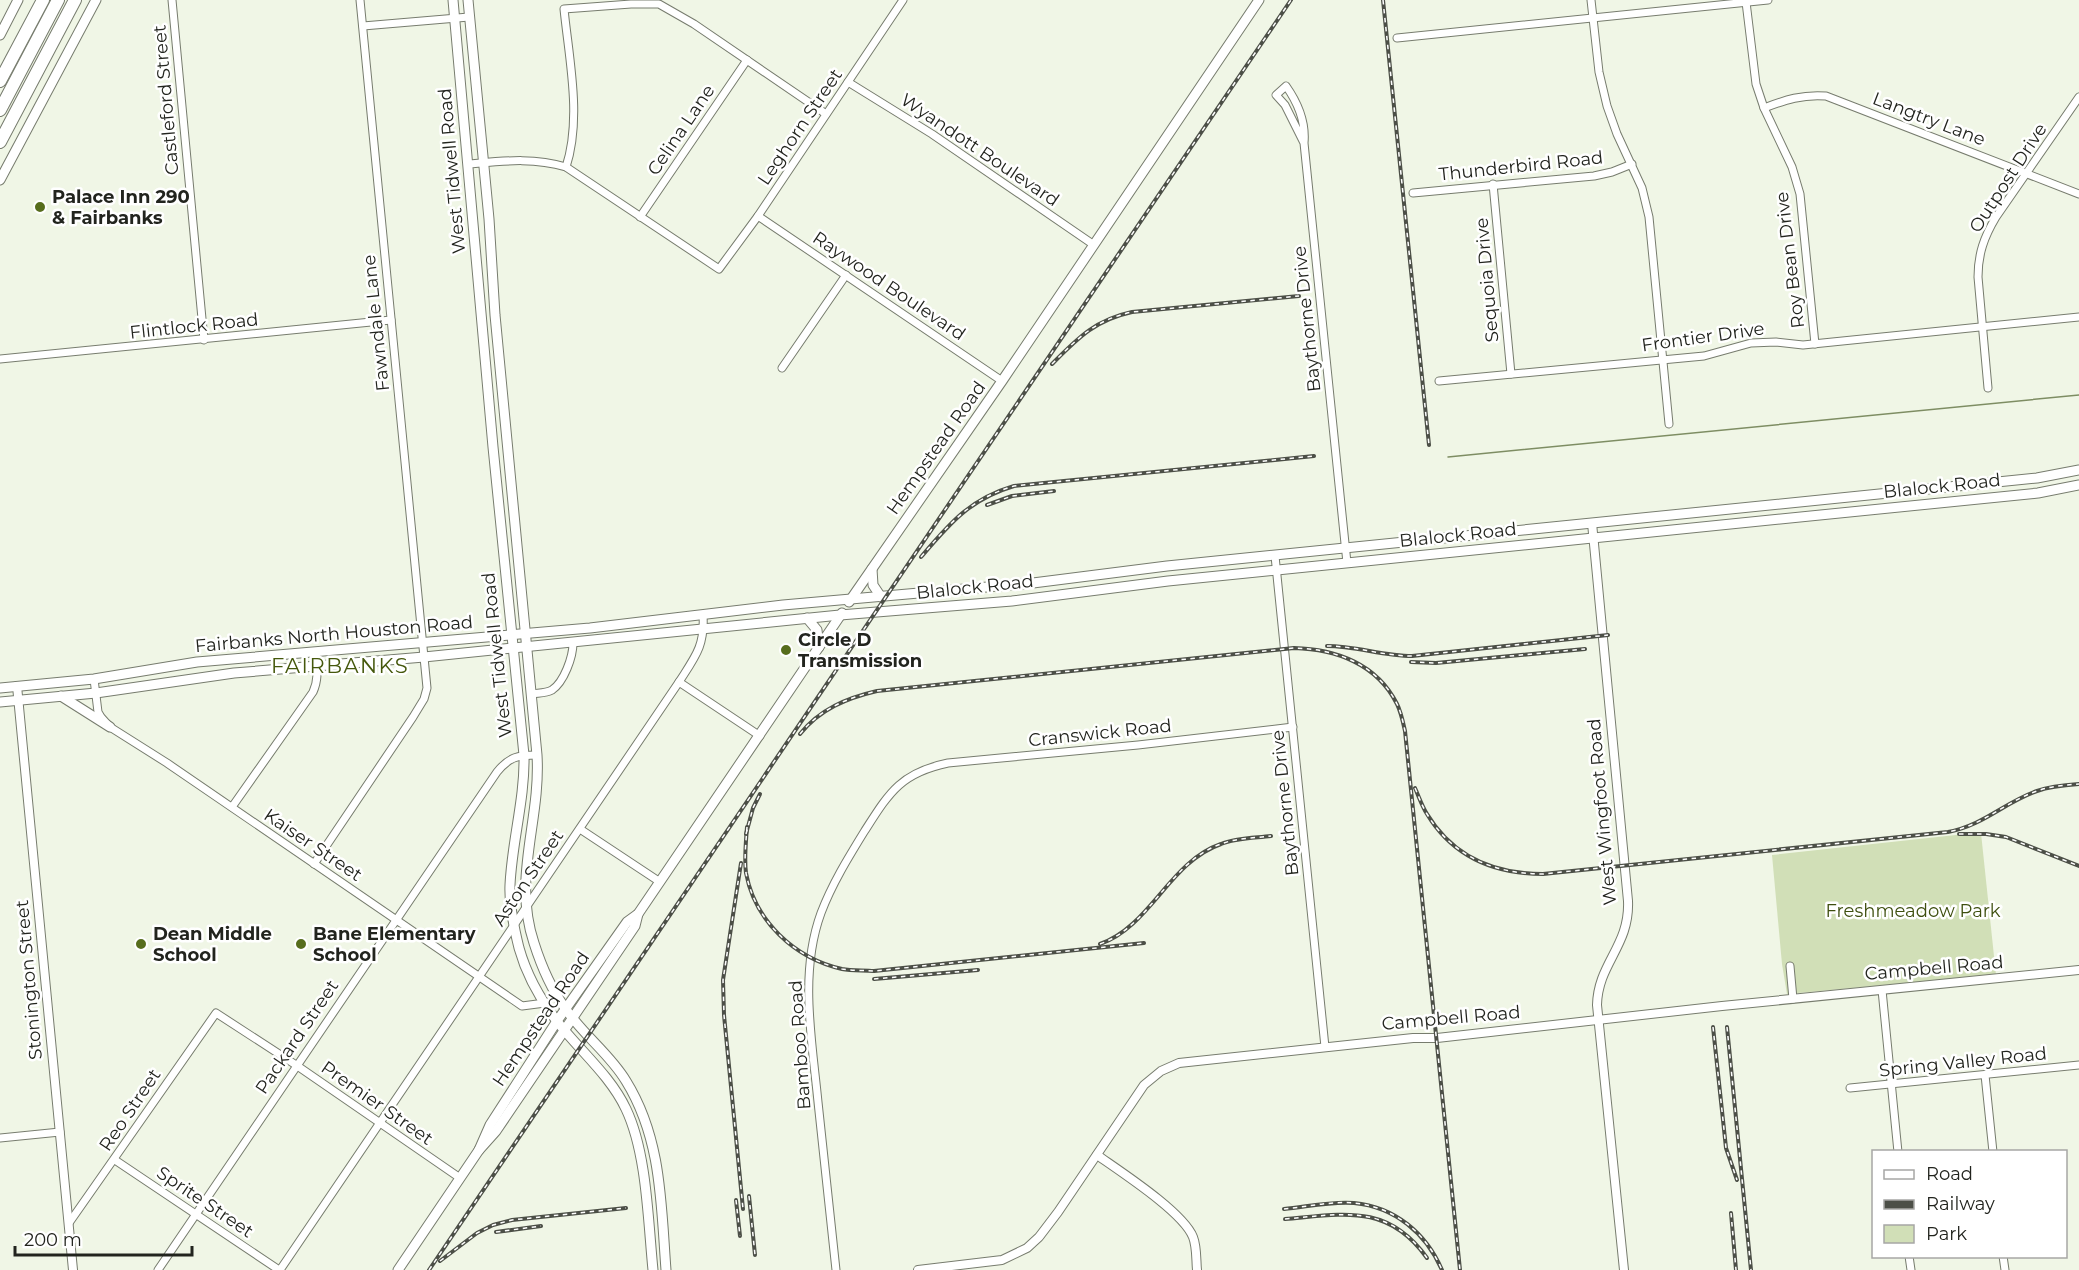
<svg xmlns="http://www.w3.org/2000/svg" width="2079" height="1270" viewBox="0 0 2079 1270" font-family="Montserrat,sans-serif">
  <rect width="100%" height="100%" fill="#f0f6e6"/>
  <path fill="#d1dfb7" d="M1981 833 1996 975 1787 994 1782 964 1772 855 1965 834Z"/>
  <g fill="none" stroke-linecap="round" stroke-linejoin="round">
    <path stroke="#7e8d63" stroke-width="1.5" d="M1448 457 2079 395"/>
    <g stroke="#777c6e" stroke-width="9">
      <g id="minor">
        <path d="M172 0 204 340"/>
        <path d="M1591 0 1599 72 1607 106 1617 134 1642 188 1649 217 1669 424"/>
        <path d="M1746 2 1756 84 1764 108 1792 167 1800 194 1815 344"/>
        <path d="M363 26 469 17"/>
        <path d="M1397 38 1768 0"/>
        <path d="M848 82 932 134 1094 245"/>
        <path d="M1764 108C1785 100 1803 94 1826 96L2079 194"/>
        <path d="M1304 143 1285 105 1276 95 1286 86C1298 103 1306 122 1304 143L1347 563"/>
        <path d="M469 164C503 161 533 157 566 167L719 269 758 216 903 0"/>
        <path d="M566 167C582 118 569 59 564 9L631 4H659L694 24 826 114"/>
        <path d="M1493 184 1511 374"/>
        <path d="M1413 193 1594 176 1612 172 1632 164"/>
        <path d="M758 216 1002 381"/>
        <path d="M640 217 747 60"/>
        <path d="M0 359 391 320"/>
        <path d="M782 368 846 275"/>
        <path d="M1439 381 1704 356 1751 343 1776 342 1803 345 2079 317"/>
        <path d="M1988 388 1978 277C1978 254 1984 237 1996 217L2079 97"/>
        <path d="M1275 556 1325 1047"/>
        <path d="M94 679 98 712 101 717 110 727 167 763 522 1006 545 1003"/>
        <path d="M679 682 760 736"/>
        <path d="M533 694C539 693 546 693 552 690 564 682 573 657 573 643"/>
        <path d="M232 807 313 692C319 679 317 666 316 652"/>
        <path d="M580 829 660 882"/>
        <path d="M314 864 413 717 424 699 427 688 360 0"/>
        <path d="M1790 966 1793 999"/>
        <path d="M1882 990 1898 1152"/>
        <path d="M1985 1075 1993 1152"/>
        <path d="M1850 1088 2079 1065"/>
        <path d="M0 1138 60 1132"/>
        <path d="M115 1160 279 1270"/>
        <path d="M69 1223 216 1013 296 1065 460 1178"/>
        <path d="M1909 1256 1911 1270"/>
        <path d="M2003 1256 2005 1270"/>
        <path d="M158 1270 497 772C509 757 518 755 537 755"/>
        <path d="M280 1270 679 682C695 657 705 646 703 615"/>
        <path d="M836 1270C830 1214 824 1158 818 1102 812 1040 799 973 821 913 832 884 848 858 864 832 889 793 900 773 948 763L1138 745 1293 727"/>
      </g>
    </g>
    <g stroke="#777c6e" stroke-width="10">
      <g id="tertiary">
        <path d="M1592 523 1628 901C1630 946 1598 963 1597 1005L1624 1270"/>
        <path d="M17 686 73 1270"/>
        <path d="M1097 1155C1121 1172 1183 1212 1193 1237 1197 1247 1196 1260 1197 1270"/>
        <path d="M918 1270 1002 1260 1027 1248 1039 1237 1058 1212 1144 1085 1161 1071 1179 1063 1413 1038H1437L1722 1006 2079 970"/>
      </g>
    </g>
    <g stroke="#777c6e" stroke-width="11">
      <g id="secondary">
        <path d="M453 0 493 447 524 755C525 799 512 841 510 885 509 906 514 928 519 948 526 973 541 1000 556 1020 579 1050 610 1075 626 1109 647 1153 648 1221 653 1270"/>
        <path d="M468 0 489 219 495 315 537 755C541 821 512 877 534 943 541 965 552 990 565 1008 583 1035 610 1054 626 1081 662 1139 661 1205 666 1270"/>
        <path d="M0 35 18 0"/>
        <path d="M0 180 96 0"/>
        <path d="M872 569 873 585 881 597"/>
        <path d="M849 602 1002 381 1259 0"/>
        <path d="M807 618 817 630 819 647"/>
        <path d="M0 688 94 679 197 662 590 628 783 605 1033 583 1167 566 2037 478 2079 470"/>
        <path d="M61 696 110 727"/>
        <path d="M0 702 96 693 234 673 424 657 840 615 1012 601 1168 581 2038 493 2079 485"/>
        <path d="M479 1150 490 1125 557 1021 627 922 638 914 842 613"/>
        <path d="M398 1270 479 1150 496 1131 635 926 638 914"/>
      </g>
    </g>
    <g stroke="#777c6e" stroke-width="14">
      <g id="motorway">
        <path d="M0 81 43 0"/>
        <path d="M0 110 58 0"/>
        <path d="M0 142 75 0"/>
      </g>
    </g>
    <use href="#minor" stroke="#fff" stroke-width="7"/>
    <use href="#tertiary" stroke="#fff" stroke-width="8"/>
    <use href="#secondary" stroke="#fff" stroke-width="9"/>
    <use href="#motorway" stroke="#fff" stroke-width="12"/>
    <g stroke="#4c4f47" stroke-width="4">
      <g id="rail">
        <path d="M1383 0 1429 445"/>
        <path d="M1052 364C1078 338 1095 320 1132 312L1299 296"/>
        <path d="M987 505 1012 496 1054 491"/>
        <path d="M921 557C950 523 970 499 1014 486L1314 456"/>
        <path d="M1327 646C1356 646 1383 656 1412 656L1608 635"/>
        <path d="M1411 662 1436 663 1585 649"/>
        <path d="M800 734C820 709 847 698 877 691L1294 648C1336 649 1377 664 1397 704 1401 712 1403 722 1405 731L1460 1270"/>
        <path d="M1415 788C1419 797 1422 806 1427 814 1453 857 1495 874 1543 874L1948 832C1984 825 2005 802 2037 791 2051 786 2065 785 2079 784"/>
        <path d="M747 827C746 842 744 858 746 873 755 921 794 958 842 969 852 971 864 970 874 971L1144 943"/>
        <path d="M746 834 753 808 760 794"/>
        <path d="M1959 834H1986L2006 837 2079 866"/>
        <path d="M741 863 723 980 724 1015 743 1209"/>
        <path d="M1100 944C1151 926 1169 862 1221 844 1236 838 1255 838 1271 836"/>
        <path d="M874 979 978 970"/>
        <path d="M1713 1027 1726 1148 1737 1180"/>
        <path d="M1727 1027 1751 1270"/>
        <path d="M749 1196 755 1255"/>
        <path d="M736 1200 740 1236"/>
        <path d="M1284 1209C1306 1207 1331 1201 1354 1203 1395 1207 1426 1233 1442 1270"/>
        <path d="M1731 1213 1736 1270"/>
        <path d="M1285 1219C1343 1214 1388 1203 1427 1258"/>
        <path d="M496 1232 541 1226"/>
        <path d="M440 1261 477 1233 493 1225 512 1220 626 1208"/>
        <path d="M429 1270 1291 0"/>
      </g>
    </g>
    <use href="#rail" stroke="#fff" stroke-width="1.5" stroke-dasharray="4.5" stroke-linecap="butt"/>
  </g>
  <g fill="#576d1d" stroke="#fff" stroke-width="2">
    <circle cx="40" cy="207" r="6"/>
    <circle cx="786" cy="650" r="6"/>
    <circle cx="141" cy="944" r="6"/>
    <circle cx="301" cy="944" r="6"/>
  </g>
  <g text-anchor="middle" stroke-width="5" stroke-linejoin="round" paint-order="stroke">
    <g font-size="18" fill="#22241e" stroke="#fff">
      <text transform="translate(166 100) rotate(-95)" y="6">Castleford Street</text>
      <text transform="translate(1929 119) rotate(21)" y="6">Langtry Lane</text>
      <text transform="translate(800 127) rotate(-56)" y="6">Leghorn Street</text>
      <text transform="translate(681 130) rotate(-56)" y="6">Celina Lane</text>
      <text transform="translate(980 150) rotate(34)" y="6">Wyandott Boulevard</text>
      <text transform="translate(1521 166) rotate(-6)" y="6">Thunderbird Road</text>
      <text transform="translate(452 171) rotate(-95)" y="6">West Tidwell Road</text>
      <text transform="translate(2008 178) rotate(-57)" y="6">Outpost Drive</text>
      <text transform="translate(1790 260) rotate(-97)" y="6">Roy Bean Drive</text>
      <text transform="translate(1487 280) rotate(-95)" y="6">Sequoia Drive</text>
      <text transform="translate(889 286) rotate(34)" y="6">Raywood Boulevard</text>
      <text transform="translate(1307 319) rotate(-96)" y="6">Baythorne Drive</text>
      <text transform="translate(376 323) rotate(-96)" y="6">Fawndale Lane</text>
      <text transform="translate(194 326) rotate(-6)" y="6">Flintlock Road</text>
      <text transform="translate(1703 337) rotate(-8)" y="6">Frontier Drive</text>
      <text transform="translate(936 448) rotate(-55)" y="6">Hempstead Road</text>
      <text transform="translate(1942 486) rotate(-6)" y="6">Blalock Road</text>
      <text transform="translate(1458 535) rotate(-6)" y="6">Blalock Road</text>
      <text transform="translate(975 587) rotate(-6)" y="6">Blalock Road</text>
      <text transform="translate(334 634) rotate(-5)" y="6">Fairbanks North Houston Road</text>
      <text transform="translate(497 655) rotate(-96)" y="6">West Tidwell Road</text>
      <text transform="translate(1100 733) rotate(-6)" y="6">Cranswick Road</text>
      <text transform="translate(1285 803) rotate(-96)" y="6">Baythorne Drive</text>
      <text transform="translate(1602 812) rotate(-95)" y="6">West Wingfoot Road</text>
      <text transform="translate(313 845) rotate(34)" y="6">Kaiser Street</text>
      <text transform="translate(528 878) rotate(-56)" y="6">Aston Street</text>
      <text transform="translate(1934 968) rotate(-5)" y="6">Campbell Road</text>
      <text transform="translate(29 980) rotate(-95)" y="6">Stonington Street</text>
      <text transform="translate(1451 1018) rotate(-5)" y="6">Campbell Road</text>
      <text transform="translate(541 1019) rotate(-56)" y="6">Hempstead Road</text>
      <text transform="translate(297 1037) rotate(-56)" y="6">Packard Street</text>
      <text transform="translate(800 1045) rotate(-94)" y="6">Bamboo Road</text>
      <text transform="translate(1963 1062) rotate(-6)" y="6">Spring Valley Road</text>
      <text transform="translate(377 1103) rotate(35)" y="6">Premier Street</text>
      <text transform="translate(130 1110) rotate(-56)" y="6">Reo Street</text>
      <text transform="translate(205 1202) rotate(34)" y="6">Sprite Street</text>
    </g>
    <g font-size="18" font-weight="bold" fill="#22241e" stroke="#fff" text-anchor="start">
      <text x="52" y="203">Palace Inn 290<tspan x="52" dy="21">&amp; Fairbanks</tspan></text>
      <text x="798" y="646">Circle D<tspan x="798" dy="21">Transmission</tspan></text>
      <text x="153" y="940">Dean Middle<tspan x="153" dy="21">School</tspan></text>
      <text x="313" y="940">Bane Elementary<tspan x="313" dy="21">School</tspan></text>
    </g>
    <g font-size="18" fill="#3e4f0f" stroke="#fff">
      <text x="1913" y="917">Freshmeadow Park</text>
    </g>
    <g font-size="21" letter-spacing="1.5" fill="#45580c" stroke="#fff">
      <text x="340" y="673">FAIRBANKS</text>
    </g>
  </g>
  <rect x="1872" y="1150" width="195" height="108" fill="#ffffff" stroke="#a7a7a5" stroke-width="1.5"/>
  <rect x="1884" y="1170" width="30" height="9" fill="#ffffff" stroke="#a7a7a5" stroke-width="1.5"/>
  <text x="1926" y="1180" font-size="18" fill="#22241e">Road</text>
  <rect x="1884" y="1200" width="30" height="9" fill="#4c4f47" stroke="#a7a7a5" stroke-width="1.5"/>
  <text x="1926" y="1210" font-size="18" fill="#22241e">Railway</text>
  <rect x="1884" y="1225" width="30" height="18" fill="#d1dfb7" stroke="#a7a7a5" stroke-width="1.5"/>
  <text x="1926" y="1240" font-size="18" fill="#22241e">Park</text>
  <path d="M15 1246v9h177v-9" fill="none" stroke="#22241e" stroke-width="3"/>
  <text x="24" y="1246" font-size="18" fill="#22241e" stroke="#ffffff" stroke-width="4.5" paint-order="stroke">200 m</text>
</svg>
